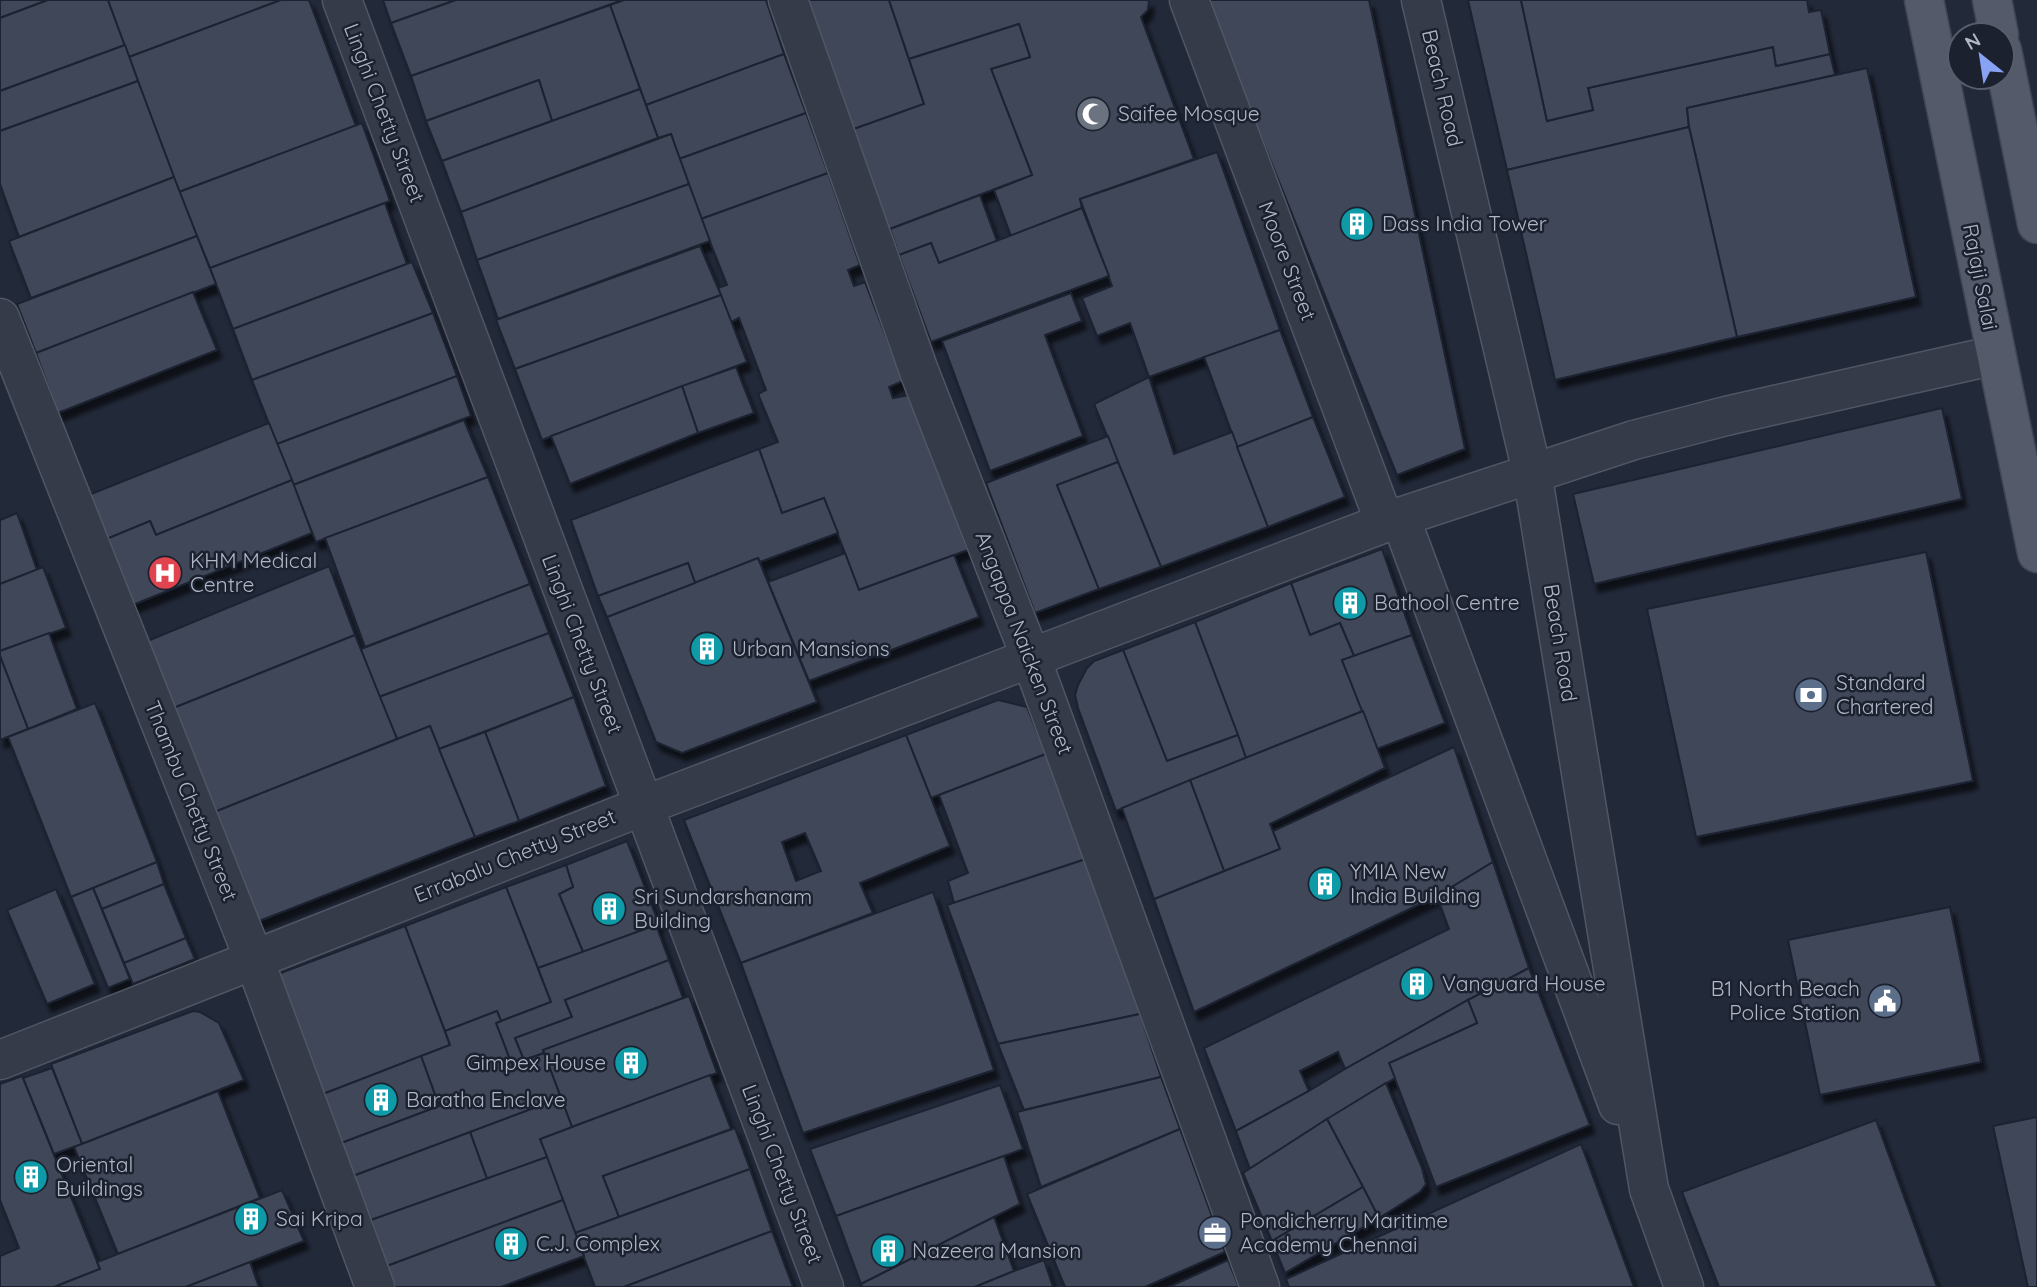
<svg xmlns="http://www.w3.org/2000/svg" width="2037" height="1287" viewBox="0 0 2037 1287" font-family="Quicksand,sans-serif">
  <defs>
    <filter id="shadow"><feDropShadow dx="4.5" dy="8" stdDeviation="2" flood-color="#0009"/></filter>
  </defs>
  <rect width="100%" height="100%" fill="#222939"/>
  <g fill="#3f4759" stroke="#1d2330" stroke-width="2" fill-rule="evenodd" filter="url(#shadow)">
    <path d="M0 0H48L0 18Z"/>
    <path d="M48 0H108L125 45 0 91V18Z"/>
    <path d="M108 0H281L129 57Z"/>
    <path d="M281 0H309L356 126 179 192 129 57Z"/>
    <path d="M383 0H456L391 23Z"/>
    <path d="M456 0H619L620 1 411 76 391 23Z"/>
    <path d="M624 0H766L784 54 646 105 610 5Z"/>
    <path d="M805 0H889L924 104 851 130Z"/>
    <path d="M889 0H1149L1148 10 1141 17 1194 159 1080 199 1082 208 1011 236 994 190 1032 175 991 69 1030 57 1019 24 909 59Z"/>
    <path d="M1206 0H1369L1465 449 1397 475Z"/>
    <path d="M1468 0H1521L1547 121 1593 110 1588 88 1773 47 1776 66 1830 54 1835 75 1687 108 1689 127 1507 170Z"/>
    <path d="M1521 0H1807L1809 12 1821 10 1830 54 1776 66 1773 47 1588 88 1593 110 1547 121Z"/>
    <path d="M610 5 640 89 552 121 539 80 426 121 411 76Z"/>
    <path d="M1019 24 1030 57 991 69 1032 175 887 230 851 130 924 104 909 59Z"/>
    <path d="M125 45 138 81 0 131V91Z"/>
    <path d="M784 54 806 113 679 159 671 134 658 138 646 105Z"/>
    <path d="M1867 68 1916 297 1737 337 1689 127 1687 108Z"/>
    <path d="M539 80 552 121 442 161 426 121Z"/>
    <path d="M138 81 174 177 19 237 0 184V131Z"/>
    <path d="M640 89 658 138 461 212 442 161Z"/>
    <path d="M806 113 828 173 701 219 679 159Z"/>
    <path d="M362 123 390 201 210 268 179 192Z"/>
    <path d="M1689 127 1737 337 1555 380 1507 170Z"/>
    <path d="M671 134 689 184 477 260 461 212Z"/>
    <path d="M1217 152 1280 330 1149 377 1130 323 1097 336 1082 298 1112 286 1080 199Z"/>
    <path d="M828 173 860 265 848 270 854 286 865 282 903 381 889 387 893 398 909 395 968 550 859 590 824 498 782 513 759 449 778 442 758 394 766 390 739 318 731 322 718 288 727 285 701 219Z"/>
    <path d="M174 177 197 236 31 298 9 241Z"/>
    <path d="M689 184 710 241 498 319 477 260Z"/>
    <path d="M980 195 997 241 939 263 931 243 899 255 890 229Z"/>
    <path d="M385 203 407 264 233 329 210 268Z"/>
    <path d="M1082 208 1109 276 931 342 899 255 931 243 939 263Z"/>
    <path d="M197 236 216 284 36 353 17 304Z"/>
    <path d="M700 246 721 295 515 369 496 320Z"/>
    <path d="M412 262 433 313 252 380 233 329Z"/>
    <path d="M193 292 217 350 58 413 36 353Z"/>
    <path d="M1071 293 1082 321 1045 335 1083 436 990 471 942 341Z"/>
    <path d="M721 295 747 362 542 440 515 369Z"/>
    <path d="M433 313 457 376 277 444 252 380Z"/>
    <path d="M1280 330 1313 417 1237 447 1204 357Z"/>
    <path d="M736 367 754 413 698 433 682 386Z"/>
    <path d="M457 376 471 416 293 485 277 444Z"/>
    <path d="M1149 377 1174 454 1232 432 1268 527 1161 567 1094 404Z"/>
    <path d="M682 386 698 433 570 484 551 436Z"/>
    <path d="M1942 408 1962 499 1594 584 1573 494Z"/>
    <path d="M1313 417 1345 497 1268 527 1237 447Z"/>
    <path d="M464 420 488 477 316 542 293 485Z"/>
    <path d="M269 423 292 480 156 535 150 521 104 540 86 496Z"/>
    <path d="M1108 436 1118 462 1057 485 1099 589 1035 613 986 483Z"/>
    <path d="M759 449 782 513 824 498 838 533 760 562 758 558 695 583 688 563 598 596 571 520Z"/>
    <path d="M1118 462 1161 567 1099 589 1057 485Z"/>
    <path d="M488 477 530 584 365 647 325 538Z"/>
    <path d="M292 480 312 533 130 606 104 540 150 521 156 535Z"/>
    <path d="M17 513 37 570 0 584V520Z"/>
    <path d="M1382 549 1412 635 1354 656 1340 623 1310 635 1291 583Z"/>
    <path d="M1926 552 1973 781 1696 837 1647 609Z"/>
    <path d="M845 553 859 590 954 555 979 617 809 681 768 582Z"/>
    <path d="M758 558 817 702 682 753 656 742 607 617Z"/>
    <path d="M688 563 695 583 607 617 598 596Z"/>
    <path d="M329 566 355 635 171 709 145 642Z"/>
    <path d="M43 567 66 628 0 651V584Z"/>
    <path d="M1291 583 1310 635 1340 623 1354 656 1342 660 1363 711 1246 758 1195 622Z"/>
    <path d="M530 584 549 633 379 697 361 649Z"/>
    <path d="M1195 622 1238 735 1167 761 1123 650Z"/>
    <path d="M49 633 77 709 28 729 0 656V651Z"/>
    <path d="M549 633 574 697 439 749 430 726 397 739 379 697Z"/>
    <path d="M355 635 397 739 212 813 171 709Z"/>
    <path d="M1412 635 1445 723 1377 749 1342 660Z"/>
    <path d="M1123 650 1167 761 1238 735 1246 758 1116 811 1078 708 1075 695 1078 685 1087 668 1094 661Z"/>
    <path d="M0 656 28 729 0 740Z"/>
    <path d="M574 697 606 786 519 821 485 732Z"/>
    <path d="M998 700 1027 707 1046 754 931 798 906 735Z"/>
    <path d="M95 703 157 862 71 897 8 737Z"/>
    <path d="M1363 711 1385 768 1270 824 1280 849 1224 871 1190 780Z"/>
    <path d="M430 726 475 837 254 923 212 813Z"/>
    <path d="M485 732 519 821 475 837 439 749Z"/>
    <path d="M906 735 950 846 860 883 873 913 741 963 684 820ZM805 833 821 871 796 881 782 842Z"/>
    <path d="M1454 747 1493 862 1437 896 1194 1012 1154 899 1280 849 1273 831Z"/>
    <path d="M1046 754 1086 859 954 903 948 881 968 873 939 795Z"/>
    <path d="M1190 780 1224 871 1154 899 1122 808Z"/>
    <path d="M627 841 659 924 583 952 559 894 573 887 566 865Z"/>
    <path d="M1086 859 1140 1014 998 1044 947 905Z"/>
    <path d="M157 862 164 884 102 909 93 888Z"/>
    <path d="M1493 862 1529 968 1468 1000 1345 1069 1338 1052 1300 1071 1309 1091 1236 1131 1204 1048 1449 929 1437 896Z"/>
    <path d="M566 865 573 887 559 894 583 952 538 968 506 887Z"/>
    <path d="M164 884 186 938 124 963 102 909Z"/>
    <path d="M506 887 551 1002 501 1021 497 1011 445 1031 405 926Z"/>
    <path d="M93 888 130 979 108 988 71 897Z"/>
    <path d="M56 889 95 984 47 1004 7 910Z"/>
    <path d="M933 892 994 1070 803 1133 741 963Z"/>
    <path d="M1950 907 1981 1062 1820 1095 1788 940Z"/>
    <path d="M656 925 669 960 565 1000 572 1017 515 1038 524 1060 512 1065 496 1023 551 1002 538 968Z"/>
    <path d="M405 926 450 1045 323 1094 278 974Z"/>
    <path d="M186 938 195 959 133 984 124 963Z"/>
    <path d="M669 960 683 998 543 1050 544 1053 524 1060 515 1038 572 1017 565 1000Z"/>
    <path d="M1529 968 1590 1125 1436 1187 1389 1063 1477 1023 1468 1000Z"/>
    <path d="M689 996 717 1073 572 1127 543 1050Z"/>
    <path d="M1468 1000 1477 1023 1389 1063 1395 1078 1250 1169 1236 1131 1309 1091 1345 1069Z"/>
    <path d="M193 1011 200 1012 219 1023 244 1080 82 1144 51 1064Z"/>
    <path d="M497 1011 501 1021 496 1023 512 1065 544 1053 561 1098 353 1176 341 1143 439 1106 421 1056 450 1045 445 1031Z"/>
    <path d="M1140 1014 1161 1077 1024 1110 998 1044Z"/>
    <path d="M421 1056 439 1106 341 1143 323 1094Z"/>
    <path d="M52 1068 82 1144 54 1154 23 1078Z"/>
    <path d="M710 1075 731 1129 603 1176 619 1217 575 1233 540 1139Z"/>
    <path d="M22 1076 100 1269 54 1287H0V1256L19 1248 0 1200V1084Z"/>
    <path d="M1161 1077 1180 1129 1041 1187 1017 1112Z"/>
    <path d="M1386 1083 1422 1168 1426 1184 1420 1192 1379 1218 1327 1119Z"/>
    <path d="M1000 1085 1023 1149 836 1216 810 1149Z"/>
    <path d="M218 1091 260 1198 118 1254 74 1147Z"/>
    <path d="M561 1098 572 1127 540 1139 547 1157 487 1179 470 1132Z"/>
    <path d="M2037 1117V1287H2028L1993 1126Z"/>
    <path d="M1327 1119 1363 1187 1272 1241 1243 1173Z"/>
    <path d="M1876 1120 1937 1287H1719L1682 1192Z"/>
    <path d="M735 1128 750 1169 619 1217 603 1176Z"/>
    <path d="M1180 1129 1225 1252 1145 1287H1065L1027 1194Z"/>
    <path d="M470 1132 487 1179 371 1220 353 1176Z"/>
    <path d="M1581 1144 1634 1287H1289L1286 1279Z"/>
    <path d="M1004 1156 1020 1204 861 1284 836 1216Z"/>
    <path d="M547 1157 563 1200 387 1266 371 1220Z"/>
    <path d="M750 1169 772 1231 624 1287H595L575 1233Z"/>
    <path d="M1363 1187 1379 1218 1285 1273 1272 1241Z"/>
    <path d="M282 1190 304 1241 186 1287H59V1285L100 1269 97 1262Z"/>
    <path d="M563 1200 584 1256 501 1287H395L387 1266Z"/>
    <path d="M994 1217 1014 1271 975 1287H862L861 1284Z"/>
    <path d="M772 1231 793 1287H624Z"/>
    <path d="M1044 1260 1053 1287H975L1014 1271Z"/>
    <path d="M1228 1260 1239 1287H1169Z"/>
    <path d="M250 1262 259 1287H186Z"/>
  </g>
  <g fill="none" stroke-linecap="round" stroke-linejoin="round">
    <g stroke="#515664" stroke-width="41">
      <g id="minor">
        <path d="M342 0 824 1287"/>
        <path d="M788 0 919 371 1031 658 1260 1287"/>
        <path d="M1189 0 1385 523"/>
        <path d="M1421 0 1532 472 1649 1189 1684 1287"/>
        <path d="M0 318 254 959 375 1287"/>
        <path d="M1400 517 1618 1105"/>
      </g>
    </g>
    <g stroke="#515664" stroke-width="41">
      <path id="tertiary" d="M0 1060 643 806 1400 517 1634 440 1726 416 1996 355"/>
    </g>
    <g stroke="#3f4553" stroke-width="41">
      <g id="primary">
        <path d="M1924 0 2037 553"/>
        <path d="M1992 0 1999 35"/>
        <path d="M2002 50 2037 224"/>
      </g>
    </g>
    <use href="#minor" stroke="#363b49" stroke-width="38"/>
    <use href="#tertiary" stroke="#363b49" stroke-width="38"/>
    <use href="#primary" stroke="#545a6a" stroke-width="38"/>
  </g>
  <defs>
    <g id="mosque-disc" transform="scale(1.75)"><circle r="9.5" fill="#6b7280" stroke="#1b212e"/><path d="M3.5-4.9A6 6 0 1 0 3.5 4.9A5 5 0 1 1 3.5-4.9Z" fill="#fff"/></g>
    <g id="building-disc" transform="scale(1.75)"><circle r="9.5" fill="#0f9aa8" stroke="#1b212e"/><path d="M-4-6H4V6H1V3H-1V6H-4ZM-2.5-4.3h1.7v1.8h-1.7ZM.8-4.3h1.7v1.8H.8ZM-2.5-1h1.7V.8h-1.7ZM.8-1h1.7V.8H.8Z" fill="#fff"/></g>
    <g id="hospital-disc" transform="scale(1.75)"><circle r="9.5" fill="#e0444e" stroke="#1b212e"/><path d="M-5-5h3v3.5h4V-5h3V5h-3V1.5h-4V5h-3Z" fill="#fff"/></g>
    <g id="bank-disc" transform="scale(1.75)"><circle r="9.5" fill="#5c6f8a" stroke="#1b212e"/><path d="M-6-4H6V4H-6ZM0-2.3a2.3 2.3 0 1 0 0 4.6a2.3 2.3 0 1 0 0-4.6Z" fill="#fff"/></g>
    <g id="civic-disc" transform="scale(1.75)"><circle r="9.5" fill="#5c6f8a" stroke="#1b212e"/><path d="M-.6-6.5H3V-4.5H.6V-3L4-1V1h2V6H-6V1h2V-1L-.6-3ZM-1.2 2.5V6h2.4V2.5Z" fill="#fff"/></g>
    <g id="office-disc" transform="scale(1.75)"><circle r="9.5" fill="#5c6f8a" stroke="#1b212e"/><path d="M-6-3h4V-5.5h4V-3h4V5H-6ZM-1-4.5V-3h2v-1.5ZM-6 0V1H6V0Z" fill="#fff"/></g>
  </defs>
  <g fill-rule="evenodd">
    <use href="#mosque-disc" x="1093" y="114"/>
    <use href="#building-disc" x="1357" y="224"/>
    <use href="#hospital-disc" x="165" y="573"/>
    <use href="#building-disc" x="1350" y="603"/>
    <use href="#building-disc" x="707" y="649"/>
    <use href="#bank-disc" x="1811" y="695"/>
    <use href="#building-disc" x="1325" y="884"/>
    <use href="#building-disc" x="609" y="909"/>
    <use href="#building-disc" x="1417" y="984"/>
    <use href="#civic-disc" x="1885" y="1001"/>
    <use href="#building-disc" x="631" y="1063"/>
    <use href="#building-disc" x="381" y="1100"/>
    <use href="#building-disc" x="31" y="1177"/>
    <use href="#building-disc" x="251" y="1219"/>
    <use href="#office-disc" x="1215" y="1233"/>
    <use href="#building-disc" x="511" y="1244"/>
    <use href="#building-disc" x="888" y="1251"/>
  </g>
  <g text-anchor="middle" stroke-width="5" stroke-linejoin="round" paint-order="stroke">
    <g font-size="21" fill="#b1b6c6" stroke="#1b212e">
      <text transform="translate(1442 88) rotate(77)" y="7">Beach Road</text>
      <text transform="translate(384 113) rotate(69)" y="7">Linghi Chetty Street</text>
      <text transform="translate(1287 261) rotate(69)" y="7">Moore Street</text>
      <text transform="translate(1980 277) rotate(79)" y="7">Rajaji Salai</text>
      <text transform="translate(1024 643) rotate(69)" y="7">Angappa Naicken Street</text>
      <text transform="translate(1560 643) rotate(81)" y="7">Beach Road</text>
      <text transform="translate(582 644) rotate(69)" y="7">Linghi Chetty Street</text>
      <text transform="translate(191 801) rotate(68)" y="7">Thambu Chetty Street</text>
      <text transform="translate(515 856) rotate(-22)" y="7">Errabalu Chetty Street</text>
      <text transform="translate(782 1174) rotate(69)" y="7">Linghi Chetty Street</text>
    </g>
    <g font-size="21" fill="#b1b6c6" stroke="#1b212e" text-anchor="start">
      <text x="1118" y="121">Saifee Mosque</text>
      <text x="1382" y="231">Dass India Tower</text>
      <text x="190" y="568">KHM Medical<tspan x="190" dy="24">Centre</tspan></text>
      <text x="1374" y="610">Bathool Centre</text>
      <text x="732" y="656">Urban Mansions</text>
      <text x="1836" y="690">Standard<tspan x="1836" dy="24">Chartered</tspan></text>
      <text x="1350" y="879">YMIA New<tspan x="1350" dy="24">India Building</tspan></text>
      <text x="634" y="904">Sri Sundarshanam<tspan x="634" dy="24">Building</tspan></text>
      <text x="1442" y="991">Vanguard House</text>
      <text x="1860" y="996" text-anchor="end">B1 North Beach<tspan x="1860" dy="24">Police Station</tspan></text>
      <text x="606" y="1070" text-anchor="end">Gimpex House</text>
      <text x="406" y="1107">Baratha Enclave</text>
      <text x="56" y="1172">Oriental<tspan x="56" dy="24">Buildings</tspan></text>
      <text x="276" y="1226">Sai Kripa</text>
      <text x="1240" y="1228">Pondicherry Maritime<tspan x="1240" dy="24">Academy Chennai</tspan></text>
      <text x="536" y="1251">C.J. Complex</text>
      <text x="912" y="1258">Nazeera Mansion</text>
    </g>
  </g>
  <g transform="translate(1981 56) rotate(330)"><circle r="33" fill="#1b212e" stroke="#575d6b" stroke-width="2"/>
  <path d="M0-5L12 26L0 18L-12 26Z" fill="#88a3f4"/>
  <text y="-10" font-size="19" font-weight="bold" text-anchor="middle" fill="#b1b6c6">N</text>
  </g>
</svg>
